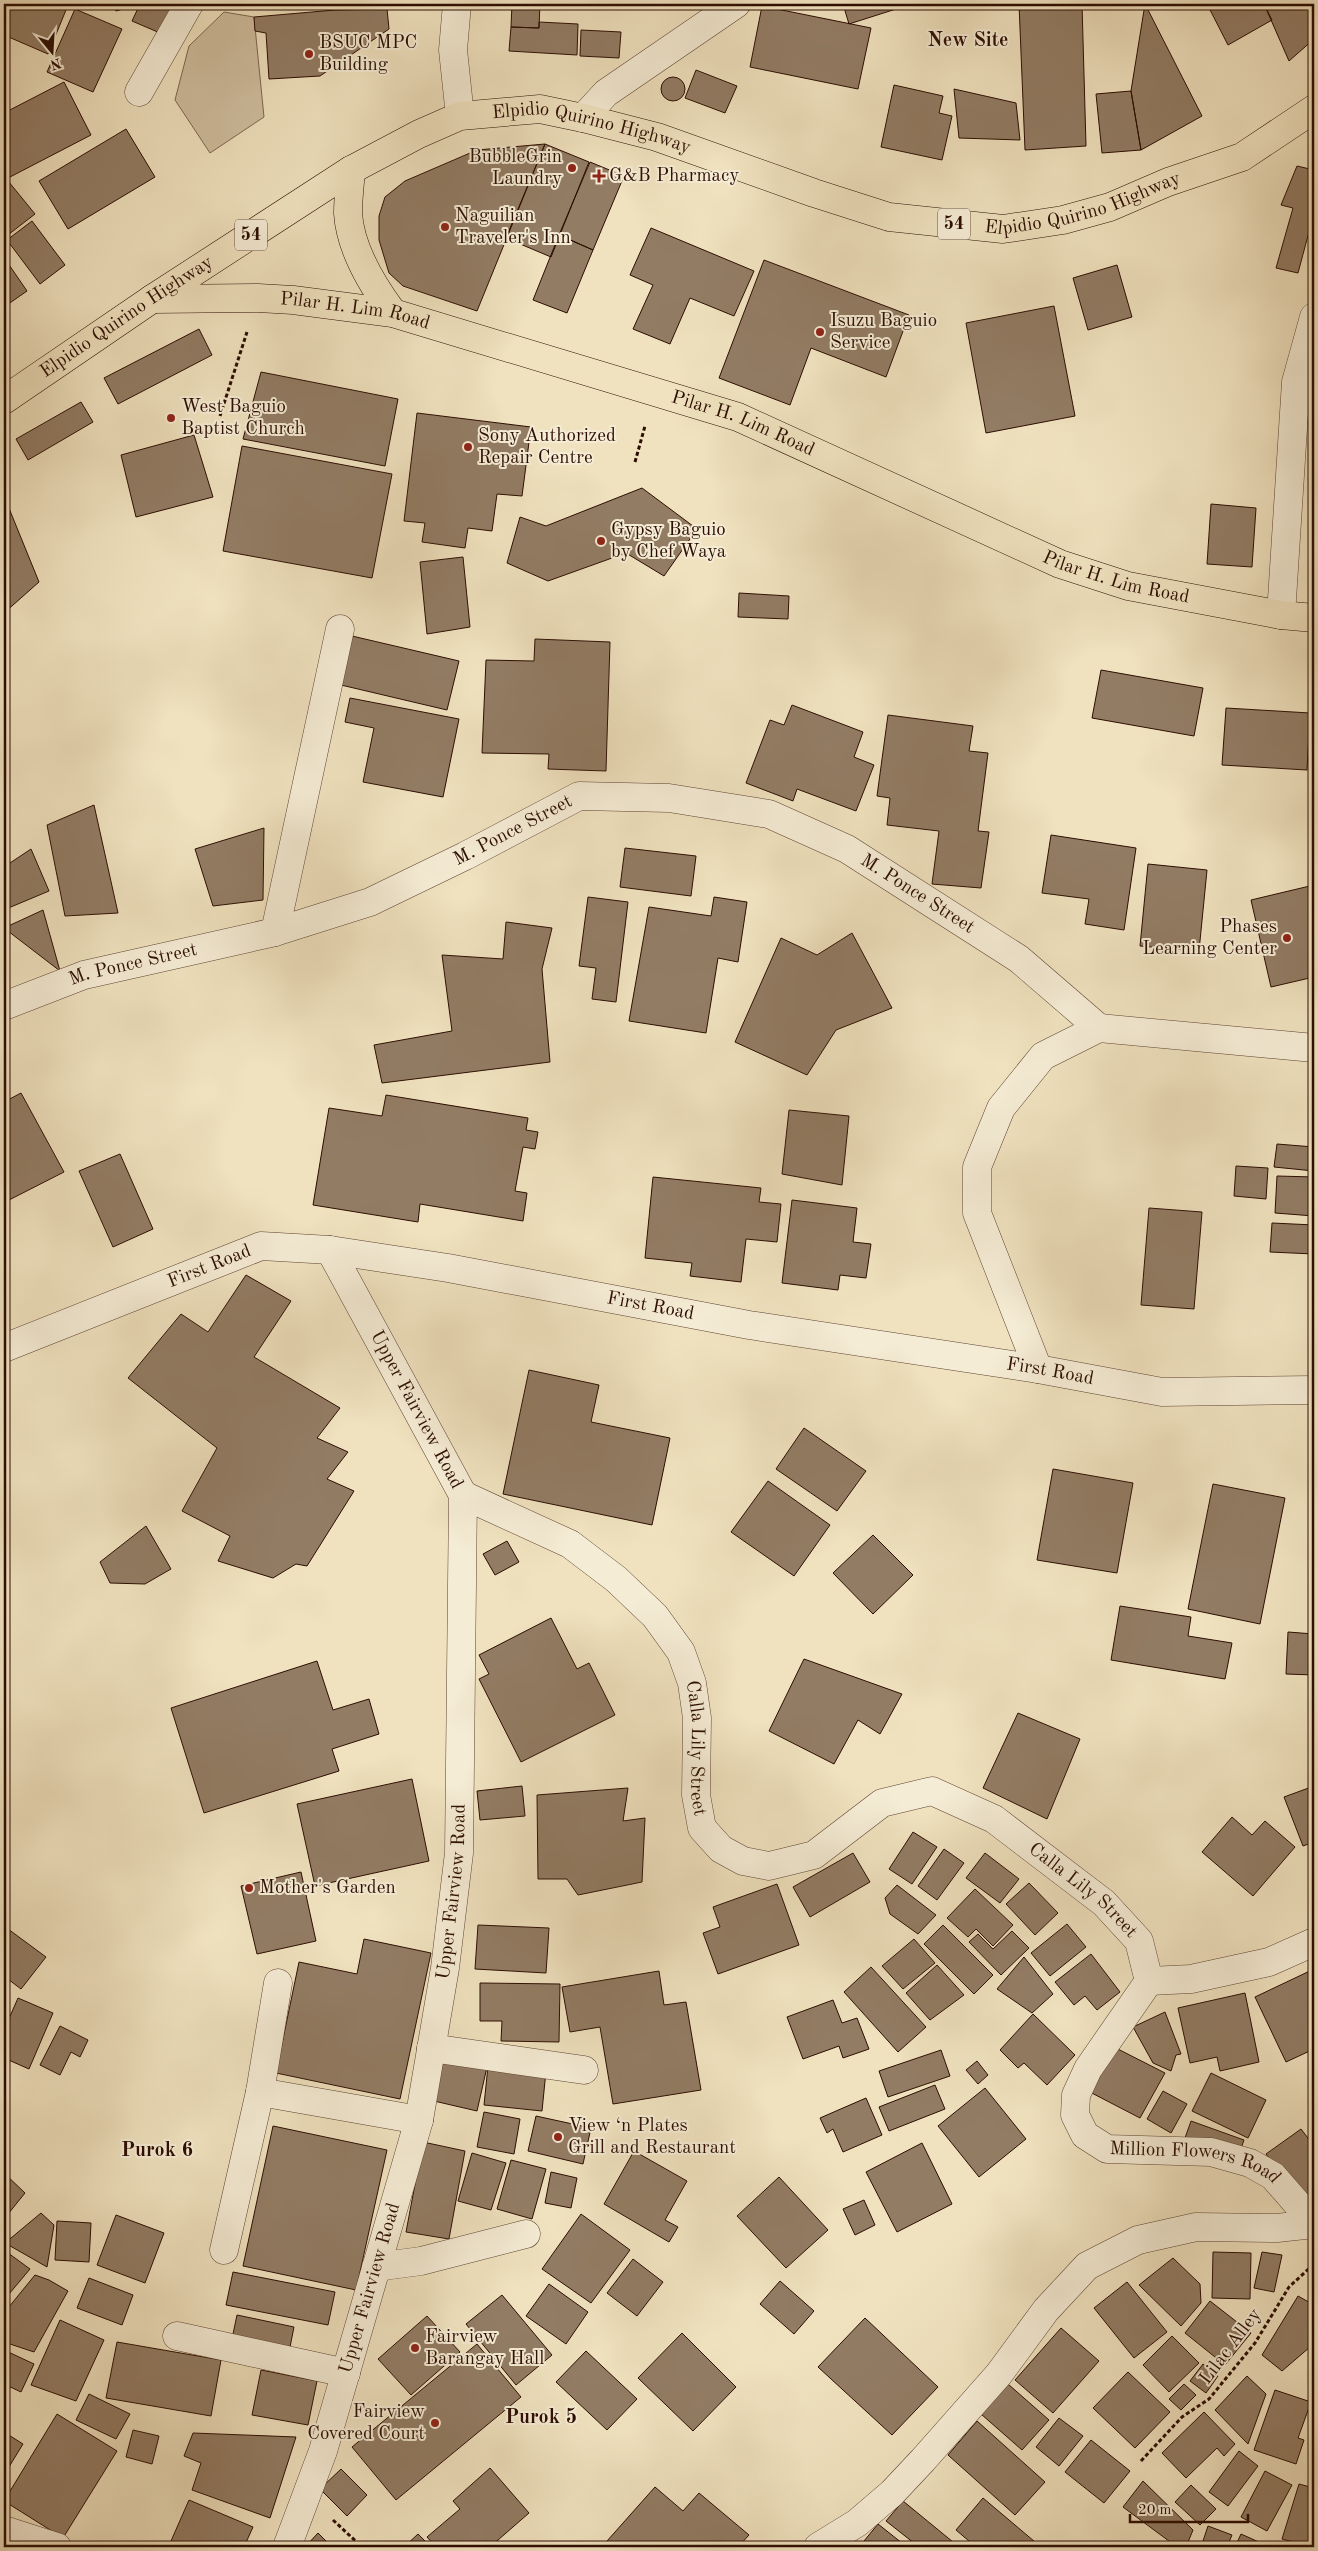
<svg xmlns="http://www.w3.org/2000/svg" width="1318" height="2551" viewBox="0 0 1318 2551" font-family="'Old Standard TT',serif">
<rect width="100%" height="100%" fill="#f0e2bf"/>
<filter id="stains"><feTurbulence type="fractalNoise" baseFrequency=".004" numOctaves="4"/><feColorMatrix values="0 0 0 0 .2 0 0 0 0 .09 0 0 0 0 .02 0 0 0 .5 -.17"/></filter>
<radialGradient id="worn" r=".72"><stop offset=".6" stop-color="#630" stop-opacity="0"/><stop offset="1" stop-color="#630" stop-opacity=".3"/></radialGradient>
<!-- green -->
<path fill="#cfbe9f" stroke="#7e6650" d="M224,12L254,17L264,117L210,153L175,100L189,46Z"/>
<!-- building -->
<path fill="#927c64" stroke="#2c0d02" d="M6,4L68,5L48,54L4,35V10Z
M112,4H182L160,33L132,21L140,4L116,11Z
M512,4H540L539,28L511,27Z
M843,4H894L896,9L849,24Z
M894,4H911L896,9Z
M1019,4H1082L1086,146L1025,150Z
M1145,4L1202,116L1141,150L1131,91Z
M1207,4H1264L1272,20L1228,45Z
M1264,4H1314V39L1289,61Z
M762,6L871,28L858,89L750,67Z
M75,9L122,29L93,92L47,72Z
M387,9L389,29L320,76L269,79L266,33L255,31L254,17L335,10Z
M539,22L578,24L577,55L509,51L511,27L539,28Z
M581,30L621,32L619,58L580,56Z
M696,70L737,86L725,113L685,98Z
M661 89a12 12 0 1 1 24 0a12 12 0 1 1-24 0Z
M64,82L91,135L10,177L4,165V113Z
M894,85L943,96L939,113L952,116L942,160L881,147Z
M954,89L1016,103L1020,140L959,138Z
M1131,91L1141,150L1102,153L1096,94Z
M126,129L155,177L68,229L39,181Z
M545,144L477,311L403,286L389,273L379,240V216L385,197L405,181L477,150Z
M545,144L589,162L551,257L506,238Z
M590,162L624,176L593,250L559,235Z
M1297,166L1314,170V213L1298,273L1276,268L1293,208L1281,205Z
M4,176L35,214L4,238Z
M32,221L65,265L40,284L7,240Z
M651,228L754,271L734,316L690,298L670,344L633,329L653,285L630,275Z
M559,235L593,250L567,313L533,300Z
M5,259L27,291L4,307V260Z
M764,260L909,315L886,377L811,348L790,405L719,378Z
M1117,265L1132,317L1088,330L1073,278Z
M1054,306L1075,416L986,433L966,323Z
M199,329L212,355L118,404L104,378Z
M261,372L398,399L385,466L243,439Z
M81,402L93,422L28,460L16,439Z
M417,413L531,427L522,496L497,494L492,531L468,528L465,548L422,542L425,523L404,521Z
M194,435L213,497L136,517L121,455Z
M242,446L392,474L372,578L223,551Z
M642,488L697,529L664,576L626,553L548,581L507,563L520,517L546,526Z
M4,496L39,582L4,613Z
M1211,504L1256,508L1252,567L1207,564Z
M463,557L470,627L427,634L420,562Z
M739,593L789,596L788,619L738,617Z
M352,636L459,661L447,710L341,685Z
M535,639L610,642L606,771L548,769L549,754L482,753L486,660L534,661Z
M1101,670L1203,688L1194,736L1092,718Z
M350,698L459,719L443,797L363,782L374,728L345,722Z
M792,705L863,732L854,757L874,765L856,811L797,789L793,801L746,783L770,720L784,725Z
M1226,708L1310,713L1307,770L1222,765Z
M888,715L973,726L969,751L988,753L978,831L989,832L981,888L932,884L939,831L887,825L890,798L877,796Z
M94,805L118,913L65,916L47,825Z
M264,828L263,900L213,906L195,849Z
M1051,835L1136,848L1124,930L1085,924L1089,899L1042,893Z
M625,848L696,856L691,896L620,887Z
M31,849L49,891L6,909L4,906V867Z
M1148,864L1207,870L1199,951L1140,946Z
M1314,885V977L1271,987L1251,900Z
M588,897L628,902L616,1002L592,999L596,968L579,966Z
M714,897L747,902L738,962L718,958L706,1033L629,1021L649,907L711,916Z
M43,910L60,971L4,928Z
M506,922L552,928L542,969L550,1062L382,1083L374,1045L452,1031L442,955L503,959Z
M852,933L892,1008L836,1030L807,1075L735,1042L781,938L817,955Z
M21,1093L64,1172L9,1200L4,1188V1102Z
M386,1095L528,1118L526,1130L538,1132L535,1149L523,1147L515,1191L527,1193L523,1221L420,1204L418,1222L313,1205L329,1108L382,1116Z
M789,1110L849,1116L842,1185L782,1174Z
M1277,1144L1314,1147V1171L1274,1167Z
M120,1154L153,1229L113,1247L79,1171Z
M1236,1166L1268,1168L1266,1199L1234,1196Z
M1277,1176L1314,1177V1216L1275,1213Z
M653,1177L761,1188L759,1202L781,1204L777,1242L746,1239L741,1282L690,1276L692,1263L645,1258Z
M792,1200L857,1208L853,1242L871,1244L866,1278L840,1275L838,1290L782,1283Z
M1149,1208L1202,1212L1194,1309L1141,1305Z
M1272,1223L1314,1225V1254L1270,1252Z
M246,1275L291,1301L254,1357L340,1408L317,1438L348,1452L327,1479L354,1491L307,1566L296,1564L273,1578L218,1561L230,1536L182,1511L217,1448L128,1378L181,1314L208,1332Z
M529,1370L599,1385L591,1422L670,1438L652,1525L503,1494Z
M804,1428L866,1471L837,1511L776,1469Z
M1053,1469L1133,1483L1117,1573L1037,1560Z
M768,1481L830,1525L794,1576L731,1532Z
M1213,1484L1285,1498L1260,1624L1188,1609Z
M146,1526L171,1569L145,1584L110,1583L100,1562Z
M873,1535L913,1575L873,1614L833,1573Z
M507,1541L519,1562L495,1575L483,1554Z
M1120,1606L1191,1617L1188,1636L1232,1643L1225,1679L1111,1660Z
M551,1618L577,1669L589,1663L615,1715L521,1762L479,1679L489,1674L479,1655Z
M1288,1632L1314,1634V1675L1286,1674Z
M804,1659L902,1694L880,1734L858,1720L834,1764L769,1731Z
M317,1661L333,1710L369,1699L379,1734L332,1749L339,1771L204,1813L171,1708Z
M1018,1713L1080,1739L1047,1819L983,1788Z
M412,1779L429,1861L315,1886L297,1804Z
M522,1786L525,1816L480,1820L477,1791Z
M1314,1786V1842L1303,1846L1284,1797Z
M628,1788L623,1821L645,1818L642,1882L578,1895L567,1879H538L537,1795Z
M1232,1817L1252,1835L1265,1821L1295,1847L1253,1896L1202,1852Z
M913,1832L937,1847L912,1884L889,1869Z
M944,1849L964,1863L937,1900L918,1886Z
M853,1853L870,1882L810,1917L793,1887Z
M985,1853L1019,1879L1000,1903L966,1878Z
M301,1872L316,1941L257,1954L241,1886Z
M1029,1883L1058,1913L1035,1935L1006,1904Z
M777,1884L799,1945L718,1974L703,1933L720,1927L713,1907Z
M897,1885L936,1915L918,1934L890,1914L885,1898Z
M975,1889L1013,1925L993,1946L976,1929L968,1937L947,1918Z
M1067,1924L1086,1947L1050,1976L1031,1953Z
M478,1925L549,1928L546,1973L475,1969Z
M943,1925L993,1975L974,1994L924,1944Z
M4,1926L46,1957L21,1989L4,1976Z
M1012,1931L1029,1948L1001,1975L969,1942L978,1934L993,1949Z
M364,1939L431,1953L400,2099L276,2073L299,1962L357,1974Z
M914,1939L935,1963L903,1989L882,1966Z
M1091,1954L1120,1992L1097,2010L1085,1996L1074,2005L1055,1982Z
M1024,1957L1053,1994L1032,2013L997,1989Z
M937,1965L964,1995L930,2020L906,1993Z
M871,1967L926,2027L898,2052L844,1992Z
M1314,1969V2049L1286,2062L1255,1997Z
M659,1971L664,2005L686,2002L701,2090L613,2104L600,2027L570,2032L562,1987Z
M480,1983L560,1984L559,2042L501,2041L502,2021H480Z
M1245,1993L1259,2062L1220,2071L1217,2057L1190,2063L1178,2008Z
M18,1998L53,2013L29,2069L4,2058V2030Z
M833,2000L842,2023L857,2018L869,2049L843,2058L839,2046L803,2059L787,2017Z
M1165,2012L1181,2054L1176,2055L1171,2071L1153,2063L1133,2027Z
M1033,2014L1075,2055L1047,2085L1024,2063L1018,2068L1000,2050Z
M60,2026L88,2040L80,2057L71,2052L60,2075L40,2065Z
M1108,2044L1165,2073L1140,2118L1084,2089Z
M941,2050L950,2076L888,2097L879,2071Z
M444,2058L487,2067L477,2111L434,2101Z
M977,2061L988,2075L978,2084L966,2070Z
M488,2066L546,2071L542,2111L484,2105Z
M1211,2073L1266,2100L1248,2138L1192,2111Z
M935,2085L945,2109L889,2131L879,2107Z
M985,2088L1026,2139L979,2177L938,2126Z
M1163,2091L1187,2104L1171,2133L1147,2119Z
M866,2098L882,2135L843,2152L833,2129L827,2133L820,2118Z
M484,2112L520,2119L514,2154L477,2147Z
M536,2116L591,2128L583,2164L528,2151Z
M1191,2121L1244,2140L1238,2157L1185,2138Z
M273,2126L387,2150L356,2290L243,2266Z
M1301,2129L1314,2146V2206L1307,2210L1266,2154Z
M423,2142L465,2151L449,2239L406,2232Z
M922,2143L952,2204L897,2232L866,2172Z
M634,2151L687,2181L665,2220L678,2227L669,2242L604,2204Z
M472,2153L506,2163L491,2210L458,2201Z
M511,2160L546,2169L532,2219L497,2209Z
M551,2172L577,2178L571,2208L545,2203Z
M4,2173L25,2193L4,2219Z
M779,2177L828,2230L786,2268L737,2216Z
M864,2200L875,2225L855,2235L843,2209Z
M41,2213L54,2225L47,2267L5,2243Z
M581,2214L630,2250L591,2303L542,2269Z
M116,2215L164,2233L145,2283L97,2265Z
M57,2221L91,2223L89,2262L55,2260Z
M4,2250L30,2269L4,2300Z
M1213,2252L1251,2253L1250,2299L1212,2298Z
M1262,2252L1282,2255L1274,2292L1254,2288Z
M1173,2258L1200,2284L1201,2303L1181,2326L1139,2285Z
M633,2259L663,2282L637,2316L607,2293Z
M233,2272L335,2292L328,2325L226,2305Z
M35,2275L49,2280L68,2291L34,2352L4,2342V2313Z
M89,2278L133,2295L122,2325L77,2308Z
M780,2281L814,2311L794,2334L760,2304Z
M1127,2282L1167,2332L1134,2358L1094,2308Z
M549,2284L588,2312L566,2344L526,2316Z
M502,2295L552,2355L516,2385L466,2324Z
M1298,2296L1314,2305V2349L1310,2347L1282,2371L1262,2355Z
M1210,2301L1251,2333L1225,2365L1185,2333Z
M237,2315L294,2327L289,2352L232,2339Z
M427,2316L460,2352L411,2395L378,2359Z
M865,2318L938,2387L892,2435L818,2367Z
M60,2320L104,2340L76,2401L31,2385Z
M1061,2328L1099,2361L1053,2413L1015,2380Z
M682,2333L736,2387L693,2431L638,2378Z
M1172,2336L1199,2363L1169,2392L1143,2365Z
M117,2342L221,2360L211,2416L106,2398Z
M477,2344L521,2397L396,2500L352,2447Z
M4,2350L34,2364L21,2392L4,2384Z
M586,2351L637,2399L607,2430L556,2382Z
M1203,2364L1218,2376L1206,2393L1190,2381Z
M261,2370L317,2381L308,2425L252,2415Z
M1128,2372L1170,2412L1135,2448L1093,2408Z
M1247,2376L1266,2394L1248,2444L1215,2410Z
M1008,2384L1049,2420L1022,2450L981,2414Z
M1184,2384L1196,2395L1181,2410L1169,2399Z
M1275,2390L1311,2402L1298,2438L1304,2440L1296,2464L1254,2450Z
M89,2394L130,2414L116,2439L76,2420Z
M1204,2412L1235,2444L1224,2456L1217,2448L1186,2478L1162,2453Z
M57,2414L117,2451L63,2538L4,2501Z
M1059,2418L1083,2436L1059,2466L1036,2447Z
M977,2421L1045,2482L1015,2515L948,2455Z
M1310,2424H1314V2474H1309Z
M133,2430L159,2436L152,2464L126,2457Z
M4,2432L23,2444L4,2475Z
M193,2433L296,2437L270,2518L192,2490L201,2463L184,2456Z
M1091,2440L1130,2471L1104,2503L1065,2472Z
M1239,2451L1258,2466L1228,2506L1209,2492Z
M490,2468L529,2513L490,2547H436L427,2537L460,2509L453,2501Z
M341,2469L367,2495L347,2516L320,2489Z
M1265,2471L1292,2485L1267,2531L1241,2517Z
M1143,2481L1193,2530L1186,2547H1177L1123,2507Z
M1299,2484L1314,2488L1313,2547L1282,2539Z
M1191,2485L1216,2509L1200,2525L1175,2502Z
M655,2487L683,2511L699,2493L749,2535L738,2547H614L607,2541Z
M983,2498L1041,2547H976L956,2530Z
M189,2500L253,2527L244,2547H185L171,2541Z
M903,2501L953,2542L949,2547H919L886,2521Z
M878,2524L907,2547H871L864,2541Z
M1208,2526L1232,2535L1227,2547H1201Z
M318,2533L328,2543L325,2547H305Z
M418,2534L431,2547H404Z
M1241,2534L1270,2547H1235Z
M1159,2542L1167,2547H1155Z"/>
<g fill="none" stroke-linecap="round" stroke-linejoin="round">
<defs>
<g id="minor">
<path d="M457,4L453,50L460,116"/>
<path d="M139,92L189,4"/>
<path d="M583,118L606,93L736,4"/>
<path d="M1281,615L1296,382L1314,317"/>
<path d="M275,932L340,629"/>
<path id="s1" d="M4,1006L84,975L275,932L370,902L465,856L579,796L669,798L769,814L847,849L1019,959L1099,1028"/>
<path id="s2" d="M4,1348L261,1246L330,1250L448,1268L749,1325L1038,1369L1162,1392L1314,1390"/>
<path d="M1038,1369L977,1213V1167L1001,1108L1043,1056L1099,1028L1314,1048"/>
<path id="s3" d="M463,1495L570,1544L616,1579L655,1616L681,1652L692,1683L697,1718L696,1795L702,1828L721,1849L743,1861L769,1866L814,1855L882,1803L932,1791L994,1819L1104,1903L1139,1941L1149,1981"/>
<path id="s4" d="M1149,1981L1088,2069L1076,2095L1075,2115L1085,2135L1107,2149L1211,2152L1250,2163L1273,2176L1314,2223"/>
<path d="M1149,1981L1191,1979L1269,1962L1314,1942"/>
<path d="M431,2048L584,2070"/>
<path d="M260,2092L419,2120"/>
<path d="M224,2250L260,2092L278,1983"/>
<path d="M376,2267L421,2261L526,2234"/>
<path d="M177,2336L346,2373"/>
<path d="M4,2530L57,2547"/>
<path id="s5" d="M287,2547L323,2451L419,2120L445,1968L459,1853L463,1495L330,1250"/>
<path d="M818,2547L857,2523L892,2493L923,2460L999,2374L1046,2310L1087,2266L1138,2240L1196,2227L1277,2228L1314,2224"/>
</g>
<g id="major">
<path id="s6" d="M152,299L258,298L293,300L393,313L738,417L1060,564L1128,586L1281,615L1314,618"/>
</g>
<g id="highway">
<path d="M351,170C350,184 348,199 348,213C350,248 373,286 393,313"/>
<path id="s7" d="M4,400L152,299L351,170L419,134L460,116L540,109L583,118L657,137L814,193L889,217L1003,229L1063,220L1110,207L1168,182L1242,157L1314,109"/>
</g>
</defs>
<!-- minor casing -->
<use href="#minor" stroke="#5d4231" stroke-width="29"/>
<!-- major casing -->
<use href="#major" stroke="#2c0d02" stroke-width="29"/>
<!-- highway casing -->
<use href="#highway" stroke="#2c0d02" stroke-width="29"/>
<!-- path -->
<path stroke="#2c0d02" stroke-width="3" stroke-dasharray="4 2.5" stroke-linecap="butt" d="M220,416L247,332
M635,462L645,426
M1141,2461L1182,2417L1209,2399L1255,2343L1289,2287L1314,2264
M333,2520L362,2547"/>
<!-- minor -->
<use href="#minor" stroke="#f5ecd5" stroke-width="28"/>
<!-- major -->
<use href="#major" stroke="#f0e2bf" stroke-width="28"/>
<!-- highway -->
<use href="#highway" stroke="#f0e2bf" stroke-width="28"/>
</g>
<!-- markers -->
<g fill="#8f2418" stroke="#f5ecd5" stroke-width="2">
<circle cx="309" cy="54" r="5"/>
<circle cx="572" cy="168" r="5"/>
<path d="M596.5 168.5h5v5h5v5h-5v5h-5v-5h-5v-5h5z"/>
<circle cx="445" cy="227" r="5"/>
<circle cx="820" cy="332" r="5"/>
<circle cx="171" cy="418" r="5"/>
<circle cx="468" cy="447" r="5"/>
<circle cx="601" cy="541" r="5"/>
<circle cx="1287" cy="938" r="5"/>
<circle cx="249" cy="1888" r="5"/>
<circle cx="558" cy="2137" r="5"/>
<circle cx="415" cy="2348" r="5"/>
<circle cx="435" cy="2423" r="5"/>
</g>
<g text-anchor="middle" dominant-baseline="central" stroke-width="4" stroke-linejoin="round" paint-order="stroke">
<!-- shield labels -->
<g fill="#f5ecd5" stroke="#685041" stroke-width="1">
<rect x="938" y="208.5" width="32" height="31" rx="4"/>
<rect x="235" y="219.5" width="32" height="31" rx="4"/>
</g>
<g font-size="18" font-weight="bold" fill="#2c0d02">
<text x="954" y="224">54</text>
<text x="251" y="235">54</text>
</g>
<!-- poi labels -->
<g font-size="19" fill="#2c0d02" stroke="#f5ecd5" text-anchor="start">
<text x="319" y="43">BSUC MPC<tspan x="319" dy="22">Building</tspan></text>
<text x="562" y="157" text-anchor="end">BubbleGrin<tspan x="562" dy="22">Laundry</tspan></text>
<text x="609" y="176">G&amp;B Pharmacy</text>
<text x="455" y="216">Naguilian<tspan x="455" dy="22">Traveler's Inn</tspan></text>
<text x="830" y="321">Isuzu Baguio<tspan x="830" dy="22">Service</tspan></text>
<text x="181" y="407">West Baguio<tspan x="181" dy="22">Baptist Church</tspan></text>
<text x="478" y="436">Sony Authorized<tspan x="478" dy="22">Repair Centre</tspan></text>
<text x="611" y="530">Gypsy Baguio<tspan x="611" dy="22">by Chef Waya</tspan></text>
<text x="1277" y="927" text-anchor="end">Phases<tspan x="1277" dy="22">Learning Center</tspan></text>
<text x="259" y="1888">Mother's Garden</text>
<text x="568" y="2126">View ‘n Plates<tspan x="568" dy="22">Grill and Restaurant</tspan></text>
<text x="425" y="2337">Fairview<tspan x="425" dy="22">Barangay Hall</tspan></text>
<text x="425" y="2412" text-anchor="end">Fairview<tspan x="425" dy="22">Covered Court</tspan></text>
</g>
<!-- street labels -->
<g font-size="19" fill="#2c0d02" stroke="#f5ecd5">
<text stroke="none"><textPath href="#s7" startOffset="672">Elpidio Quirino Highway</textPath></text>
<text stroke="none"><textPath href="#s7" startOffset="1182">Elpidio Quirino Highway</textPath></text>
<text stroke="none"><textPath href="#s6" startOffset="204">Pilar H. Lim Road</textPath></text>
<text stroke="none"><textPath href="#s7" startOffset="148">Elpidio Quirino Highway</textPath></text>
<text stroke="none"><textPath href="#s6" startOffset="609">Pilar H. Lim Road</textPath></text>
<text stroke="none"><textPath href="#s6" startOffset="1014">Pilar H. Lim Road</textPath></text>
<text stroke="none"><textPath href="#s1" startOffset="541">M. Ponce Street</textPath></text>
<text stroke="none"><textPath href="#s1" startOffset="976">M. Ponce Street</textPath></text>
<text stroke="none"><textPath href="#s1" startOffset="136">M. Ponce Street</textPath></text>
<text stroke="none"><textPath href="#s2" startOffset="221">First Road</textPath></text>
<text stroke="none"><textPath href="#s2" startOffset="671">First Road</textPath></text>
<text stroke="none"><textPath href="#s2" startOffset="1076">First Road</textPath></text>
<text transform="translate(416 1410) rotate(62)">Upper Fairview Road</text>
<text stroke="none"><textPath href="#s3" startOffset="372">Calla Lily Street</textPath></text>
<text stroke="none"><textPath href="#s3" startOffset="898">Calla Lily Street</textPath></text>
<text stroke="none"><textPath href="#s5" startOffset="678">Upper Fairview Road</textPath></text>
<text stroke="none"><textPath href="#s4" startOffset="294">Million Flowers Road</textPath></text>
<text stroke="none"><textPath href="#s5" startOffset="272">Upper Fairview Road</textPath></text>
<text transform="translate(1231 2347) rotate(-53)">Lilac Alley</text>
</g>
<!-- neighbourhood labels -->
<g font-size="20" font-weight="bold" fill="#2c0d02" stroke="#f5ecd5">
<text x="968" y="41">New Site</text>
<text x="157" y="2151">Purok 6</text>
<text x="541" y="2418">Purok 5</text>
</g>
</g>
<!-- margin -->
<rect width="1318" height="2551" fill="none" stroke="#f0e2bf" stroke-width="20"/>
<rect x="5" y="5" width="1308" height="2541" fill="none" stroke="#2c0d02" stroke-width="2.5"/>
<rect x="10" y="10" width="1298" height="2531" fill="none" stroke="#2c0d02"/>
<!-- north arrow -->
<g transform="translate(52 52) rotate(162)" stroke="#f5ecd5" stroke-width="4" paint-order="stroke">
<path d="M0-4L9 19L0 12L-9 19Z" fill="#2c0d02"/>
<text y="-8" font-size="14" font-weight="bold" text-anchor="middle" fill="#2c0d02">N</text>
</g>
<!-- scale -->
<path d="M1130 2514v8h118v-8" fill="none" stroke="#2c0d02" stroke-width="2.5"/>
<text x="1138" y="2514" font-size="15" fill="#2c0d02" stroke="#f5ecd5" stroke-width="4" paint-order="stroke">20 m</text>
<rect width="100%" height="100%" filter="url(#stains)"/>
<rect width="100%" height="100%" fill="url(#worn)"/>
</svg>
